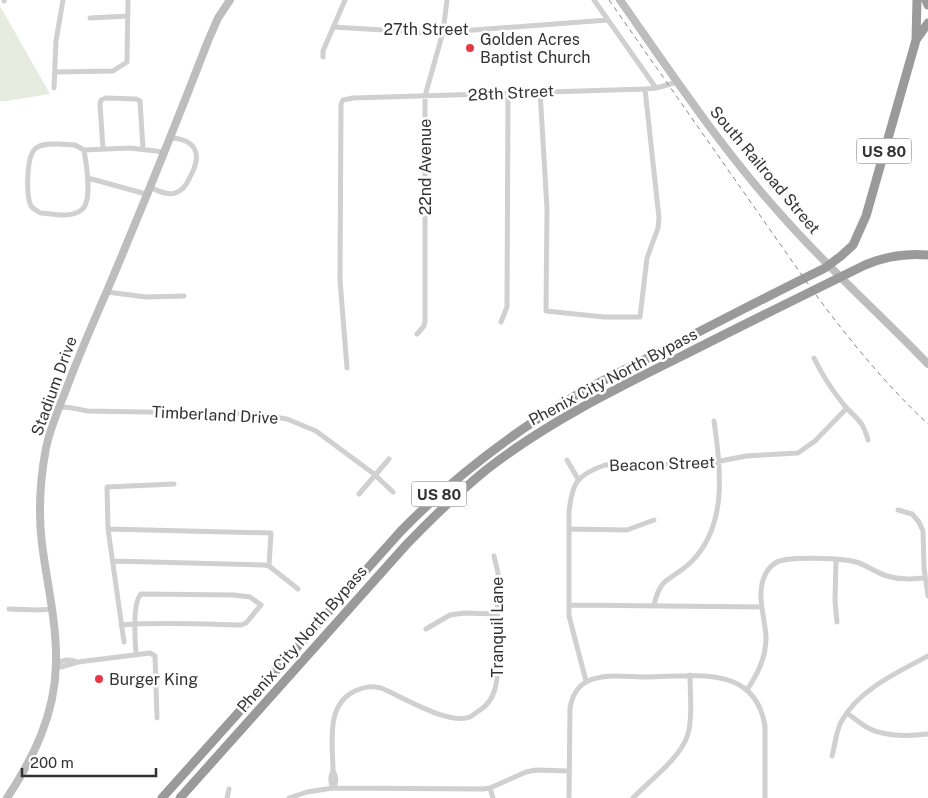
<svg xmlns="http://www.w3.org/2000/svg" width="928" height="798" viewBox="0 0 928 798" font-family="'Public Sans',sans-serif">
<rect width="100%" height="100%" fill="#fff"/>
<!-- green -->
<path fill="#e6ecdf" d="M0,6L50,94L7,101H0Z"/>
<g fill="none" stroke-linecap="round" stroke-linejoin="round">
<!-- street -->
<path stroke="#d0d0d0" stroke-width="5" d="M4,0V1
M594,0L656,88
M90,18L128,16
M333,27L434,33L608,20
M323,57V51L345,0
M55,72L113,71L127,62L128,0
M54,88L56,41L63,0
M540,91L547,209L546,311L604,317H640L647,258L658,228L659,218L645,89
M59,144L75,145L84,150C86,163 94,204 80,211C69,218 53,214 41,213C37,211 34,210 31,206C26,196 26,155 36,148C43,143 52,144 59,144Z
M103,149L100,104L101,100L106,98L136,99L140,101L143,149
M84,150L130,148L164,152
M88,178L146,194
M149,187C157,190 167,196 175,193C183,191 187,184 190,177C203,154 196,139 170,138
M107,292L146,297L184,296
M501,322L507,307L508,92
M417,334L424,326L425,321V96L443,32L447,0
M814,358C822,375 832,390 844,405C856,419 863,420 868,440
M347,368L340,280L341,104L343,100L353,98L645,89L656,88L678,82
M59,408C69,405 77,410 88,411L256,414L287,419L316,431L374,474L393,492
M567,460L578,479
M359,494L389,459
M898,510L912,514L919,522L923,531L924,568L928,596
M108,529L271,533L269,566
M569,529L627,530L654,520
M836,559L835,601L837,622
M113,561L264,565L269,566L298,589
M569,605L762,607
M654,605C661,575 670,582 690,563C728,527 721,468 714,421
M9,609L39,610L53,609
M121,625C161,622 201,624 241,625L246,623L261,605L250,597L234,595L141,594C132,603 135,640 136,653
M426,629L450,615L464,613L497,614
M124,642L108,529L107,487L174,484
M56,664L61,667L78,662L150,653L155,656L157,718
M56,664C64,659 69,659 78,662
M586,681L569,616V512C572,482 577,475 605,465L705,464L746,456L798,453L815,441L847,408
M747,690C758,673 766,658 766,637C765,616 755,593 766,573C768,569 772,565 777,562C789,556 842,558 856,562C867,565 876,573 887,576C900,580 912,579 925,578
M847,713C854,718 862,725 870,729C886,737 910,736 928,734
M832,756C835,745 836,732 841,722C858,690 898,672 928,656
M333,771C337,777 337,782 333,788
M333,788C330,781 330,777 333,771C333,744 325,705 355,691C365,686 372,686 381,688C403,697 447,725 470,717C473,715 477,712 480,710C491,703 496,690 497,677L498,573L494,556
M490,788L493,798
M227,798L229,789
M289,798L307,792L333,788L483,789L490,788L526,772L536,770L569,771
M569,798L570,708C572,697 577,686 588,681C605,673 628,677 645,677C692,677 755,663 765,726V798
M633,798C649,781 679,759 687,737C693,720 690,694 690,675"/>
<!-- secondary -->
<path stroke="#bdbdbd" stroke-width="8" d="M620,0C672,74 723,151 784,218C829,269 881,315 928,364
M7,798C34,757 55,714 56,664C57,623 47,584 42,544C38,512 40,480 46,448C50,429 57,412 64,395C77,360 92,325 107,291C142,208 176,124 208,41L218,18L230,0"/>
<!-- highway -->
<path stroke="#9a9a9a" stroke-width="9" d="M926,0L928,5
M916,40L928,23
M162,798L401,531C443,488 489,451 539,418C578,392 620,372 662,351C716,323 770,295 825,268L841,256L853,245L866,216L916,40L917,0
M180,798L406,545C431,519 458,493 486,470C546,423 615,389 682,356C743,325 804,295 865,265C886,256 905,253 928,255"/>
<!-- rail -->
<path stroke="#888" stroke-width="1" stroke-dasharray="5 4" stroke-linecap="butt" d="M609,0L813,291C848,338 885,384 928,424"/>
</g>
<!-- markers -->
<g fill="#e63946" stroke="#fff" stroke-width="2">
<circle cx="470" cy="48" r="5"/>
<circle cx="99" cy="679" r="5"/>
</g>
<g text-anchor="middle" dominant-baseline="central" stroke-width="5" stroke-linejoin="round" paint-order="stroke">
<!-- shield labels -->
<g fill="#fff" stroke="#707070" stroke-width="1">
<rect x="856.5" y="138.5" width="55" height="25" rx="4"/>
<rect x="411.5" y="481.5" width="55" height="25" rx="4"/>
</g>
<g font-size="15" font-weight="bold" fill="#333">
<text x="884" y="151">US 80</text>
<text x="439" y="494">US 80</text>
</g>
<!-- street labels -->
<g font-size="16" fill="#333" stroke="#fff">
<text x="426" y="29">27th Street</text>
<text transform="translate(511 93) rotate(-3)">28th Street</text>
<text transform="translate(425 167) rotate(-90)">22nd Avenue</text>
<text transform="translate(765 170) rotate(50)">South Railroad Street</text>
<text transform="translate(613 377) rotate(-28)">Phenix City North Bypass</text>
<text transform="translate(54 386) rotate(-70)">Stadium Drive</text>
<text transform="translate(215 415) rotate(3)">Timberland Drive</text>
<text transform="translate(662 464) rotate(-2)">Beacon Street</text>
<text transform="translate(497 627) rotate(-90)">Tranquil Lane</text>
<text transform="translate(302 639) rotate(-49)">Phenix City North Bypass</text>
</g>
<!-- poi labels -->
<g font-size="16" fill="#333" stroke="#fff" text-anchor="start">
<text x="480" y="39">Golden Acres<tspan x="480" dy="18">Baptist Church</tspan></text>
<text x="109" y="679">Burger King</text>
</g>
</g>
<!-- scale -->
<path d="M22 768v8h134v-8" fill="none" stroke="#333333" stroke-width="2.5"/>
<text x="30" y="768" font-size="15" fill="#333333" stroke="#ffffff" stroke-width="4" paint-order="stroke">200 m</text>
</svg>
